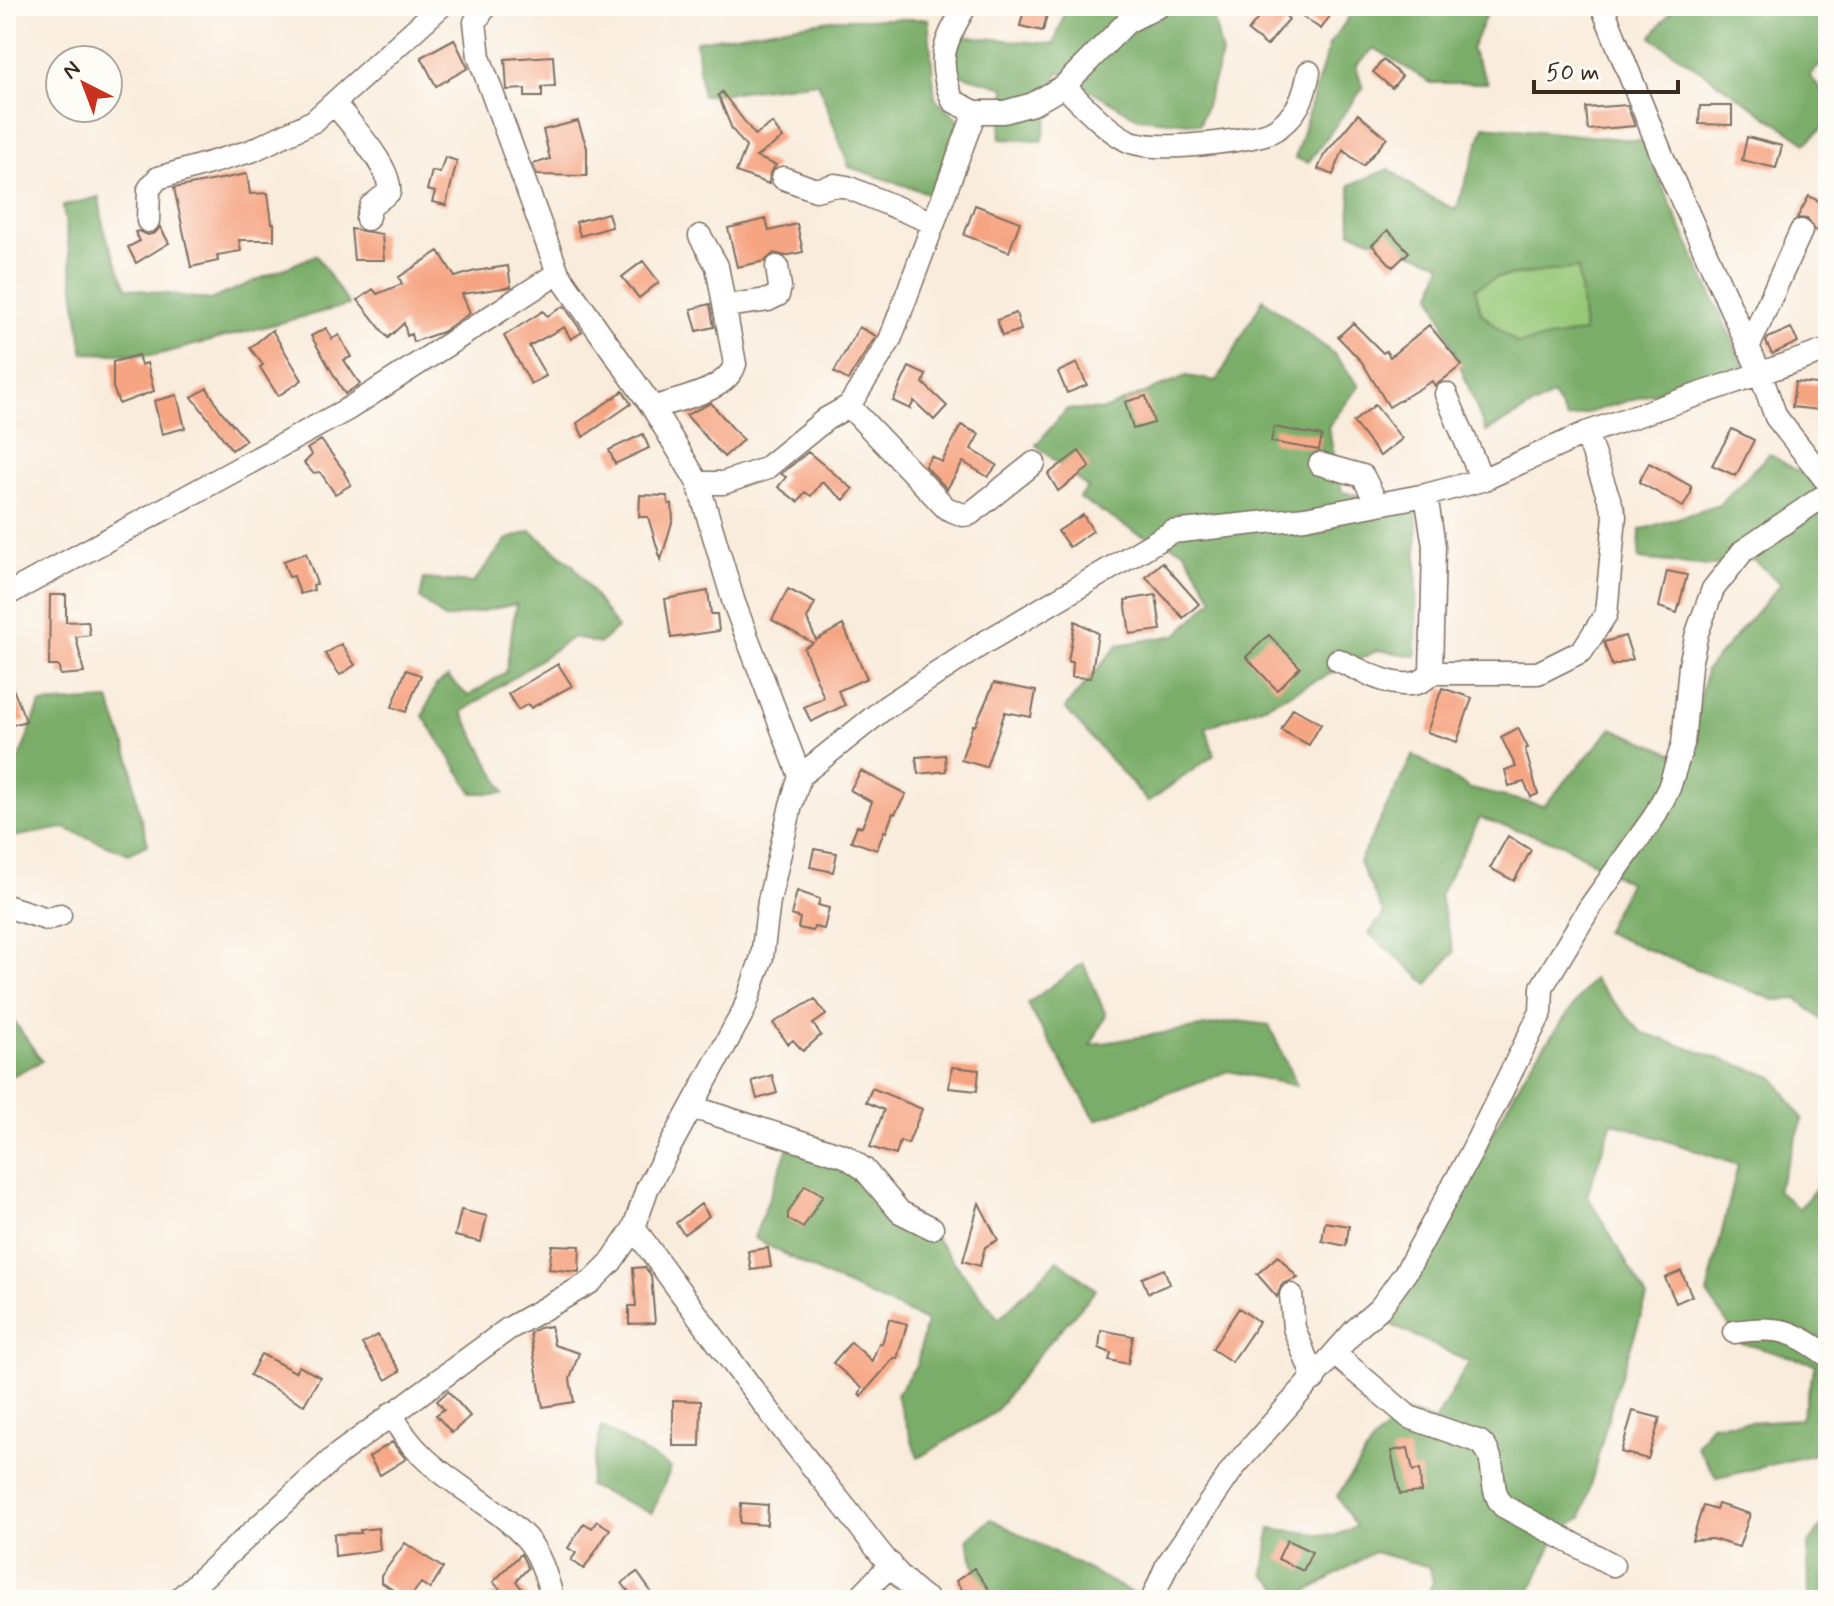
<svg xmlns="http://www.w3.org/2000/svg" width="1834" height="1606" viewBox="0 0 1834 1606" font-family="Mynerve,sans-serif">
<rect width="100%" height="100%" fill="#fdfcf7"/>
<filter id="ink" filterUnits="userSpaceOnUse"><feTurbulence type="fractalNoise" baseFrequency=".0125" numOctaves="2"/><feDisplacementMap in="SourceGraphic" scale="16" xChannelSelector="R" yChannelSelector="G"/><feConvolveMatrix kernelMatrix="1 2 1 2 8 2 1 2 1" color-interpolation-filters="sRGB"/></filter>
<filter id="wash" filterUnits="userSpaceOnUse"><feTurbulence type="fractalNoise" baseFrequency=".006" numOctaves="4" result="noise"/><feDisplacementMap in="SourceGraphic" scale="32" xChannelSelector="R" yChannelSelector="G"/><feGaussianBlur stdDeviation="1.8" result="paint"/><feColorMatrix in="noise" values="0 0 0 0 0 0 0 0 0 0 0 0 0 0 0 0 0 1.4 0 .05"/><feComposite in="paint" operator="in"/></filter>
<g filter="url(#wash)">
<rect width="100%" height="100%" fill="#f9ecdc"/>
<!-- green -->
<path fill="#98c979" stroke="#6a7a4c" stroke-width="2" d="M1579,268L1584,332L1517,344L1481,313L1474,288L1498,277Z"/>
<!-- forest -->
<path fill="#7aad69" stroke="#5a6c44" stroke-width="2" fill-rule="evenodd" d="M1067,6H1211L1222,55L1200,124L1138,118L1058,71L1042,141L1000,139L1005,87L954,73L959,36L1054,44Z
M1357,6H1502L1488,10L1471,50L1488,83H1431L1374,48L1356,66L1363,88L1308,163L1295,158L1329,45Z
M1675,6H1828V56L1810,76L1828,97V123L1806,143L1651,37Z
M837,19H928L935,98L960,121L930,194L849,167L818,82L702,96L696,41Z
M1484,126L1642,141L1744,366L1567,419L1553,395L1486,432L1432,294L1442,263L1351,232L1350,185L1389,169L1420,192L1456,210ZM1578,268L1584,332L1517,344L1481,313L1475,288L1498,277Z
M99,197L104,231L127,288L210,300L316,255L349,305L156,355L83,353L63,206Z
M1263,299L1335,355L1359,386L1328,427L1342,492L1417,507L1416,656L1378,650L1267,705L1206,727L1214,755L1148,802L1065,708L1118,645L1177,635L1213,599L1184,550L1135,532L1079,498L1088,488L1036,445L1067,409L1103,410L1186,376L1217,381Z
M1769,454L1803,474L1828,461V1025L1797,999L1774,1000L1604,932L1629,883L1562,844L1480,818L1439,895L1454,952L1428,984L1369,933L1384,914L1359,862L1413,755L1471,789L1544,806L1612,728L1689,760L1706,670L1781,584L1754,560L1709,566L1639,559L1640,530L1719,505Z
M531,531L573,565L617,628L599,644L573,637L462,712L505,793H473L423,716L436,685L448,677L468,696L506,672L516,604L445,619L420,598L424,579L473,583L506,540Z
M109,700L131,762L137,804L148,844L129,854L64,828L6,838V767L19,759L40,704Z
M1083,963L1106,1015L1091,1045L1237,1021L1269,1025L1297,1086L1228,1071L1096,1120L1027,1004Z
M1593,979L1641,1032L1774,1077L1803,1120L1777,1190L1799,1209L1828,1173V1451L1717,1478L1696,1446L1711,1424L1801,1419L1815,1364L1741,1343L1707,1294L1738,1165L1612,1122L1587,1195L1647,1298L1612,1403L1582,1517L1558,1534L1526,1600H1423L1433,1583L1430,1567L1374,1552L1293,1600L1264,1574L1270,1528L1334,1536L1356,1527L1337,1496L1374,1441L1404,1412L1435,1421L1469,1362L1388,1323L1528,1068Z
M6,1010L42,1061L6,1079Z
M794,1131L928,1229L999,1319L1058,1260L1096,1290L1038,1355L994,1413L918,1458L896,1395L917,1364L926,1321L826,1276L754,1238Z
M602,1427L671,1468L652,1513L588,1486Z
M1828,1516V1600H1809L1808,1545Z
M991,1519L1146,1600H984L967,1539Z"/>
<g id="blocks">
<!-- building -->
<path fill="#f6a583" d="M1025,6H1049L1043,31L1020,26Z
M1268,6H1274L1289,19L1267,46L1248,31Z
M1287,6H1322L1332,13L1321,29Z
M454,39L468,68L436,86L421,57Z
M553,56L555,86L542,87V97H525V89L507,90L505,59Z
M1383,60L1402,76L1392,88L1373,72Z
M722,92L755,135L772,123L783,138L756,157L776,165L770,173L769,184L736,172L746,147L732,129L718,95Z
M1627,105L1635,126L1588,130L1586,108Z
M1700,106H1732V125L1699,124Z
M1358,114L1387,138L1363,166L1343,150L1333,175L1318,169L1324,155Z
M578,121L587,148V176L537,175L533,164L550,159L543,130Z
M1747,137L1782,146L1776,168L1742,160Z
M445,157L457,161L446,205L432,202L435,192L427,190L432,171L440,173Z
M247,174L250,194L268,193L272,223H274V240H239L241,251L217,255L218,261L191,267L174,188Z
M1809,196L1828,206V237L1815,230L1807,219L1797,218Z
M975,205L1020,222L1009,252L964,235Z
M608,213L612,227L580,236L576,222Z
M766,219L769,231L797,224L803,252L785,256L774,253L765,261L737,267L728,228Z
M160,227L169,243L136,263L128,247L140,241L135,232L138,231L148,235L155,233Z
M351,229L382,234L384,260H354Z
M1388,230L1409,252L1393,267L1372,245Z
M439,251L455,277L475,271L508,266L511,287L462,294L470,313L442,332L413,342L411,334L407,336L404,323L388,338L358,300L373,289L377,294L402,284L399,277Z
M643,261L659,282L639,298L622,277Z
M710,304L714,327L697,331L691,309Z
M564,306L582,332L571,339L564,327L529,346L546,376L531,384L504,336L543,311L547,316Z
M1016,313L1021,330L1002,336L997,320Z
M1353,323L1383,353L1386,351L1390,357L1429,325L1462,365L1435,386L1432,381L1389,407L1362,362L1338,337Z
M859,327L876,336L848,380L834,372Z
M326,328L332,339L339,335L351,357L344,360L360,384L345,394L311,336Z
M1791,328L1798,342L1772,354L1766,342L1768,338Z
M272,330L302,380L278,396L260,367L263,365L250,348Z
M138,355L141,365L147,363L154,391L119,404L113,387V362Z
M1077,363L1087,385L1067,393L1058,372Z
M909,367L926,375L923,383L947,406L934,420L914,401L910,409L893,401Z
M1795,382L1828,385V411L1792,407Z
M207,388L221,411L246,440L232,450L192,397Z
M623,391L631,404L583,437L577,423Z
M177,395L185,428L162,434L154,401Z
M1146,396L1154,423L1133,429L1125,402Z
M711,403L743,440L724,457L686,415Z
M1375,405L1402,439L1380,456L1353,422Z
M961,425L979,434L971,449L997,465L988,477L963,462L947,489L925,466L931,456L942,462Z
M1274,427L1322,436L1319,450L1271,442Z
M1732,429L1754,440L1736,476L1712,465Z
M643,434L649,448L615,464L609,450Z
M321,440L345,472L344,473L351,485L335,494L320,472L313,473L304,463L312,455L307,449Z
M1079,451L1090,467L1058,491L1048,474Z
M808,452L853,489L844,500L822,482L811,496L805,492L798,502L778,487L786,477L781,474Z
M1649,463L1691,486V493L1683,507L1639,482Z
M640,495L667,496L669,504H672L673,519L661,560L648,517H639Z
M1083,515L1093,531L1069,547L1058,531Z
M306,553L317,584L313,585L314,590L300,594L294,576L289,577L283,561Z
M1162,562L1199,604L1183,618L1146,577Z
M1667,571L1687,575L1677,613L1659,607Z
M788,589L815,603L807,619L816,640L843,625L867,678L838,691L845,705L811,722L804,707L824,698L804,648L813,643L772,620Z
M708,591L711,614H717L719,631L671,638L665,599Z
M50,595H66V622L88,621L90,635L76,637L84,673L60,675L59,666H49Z
M1156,595L1161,630L1130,634L1125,600Z
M1075,621L1098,633L1091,678L1072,677L1073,662H1068Z
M1269,635L1300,667L1277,690L1246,657Z
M1625,636L1633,659L1612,666L1604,642Z
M341,644L355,665L340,675L325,654Z
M558,664L572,686L531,708L528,704L518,710L508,694Z
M406,670L421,675L406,712L392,707Z
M7,674L26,721L9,726L6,716Z
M994,683L1036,691L1031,717L1005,712L986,767L961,760L973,725L975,726Z
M1442,688L1472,698L1457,742L1427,732Z
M1293,708L1321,724L1309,745L1281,730Z
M1518,728L1528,748L1525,749L1538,794L1531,797L1524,782L1509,786L1505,770L1516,767L1501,737Z
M945,755L946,771L918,774L916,757Z
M861,771L906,794L895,814L893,813L886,832L884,831L877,850L851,841L857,826L862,827L872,802L850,790Z
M1508,836L1531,850L1514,881L1490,868Z
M814,849L837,853L833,872L810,867Z
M797,891L820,899L818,905L829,908L824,929L814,927L813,931L798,928L800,918L791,915Z
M815,999L826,1015L813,1024L821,1035L803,1051L793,1040L788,1044L773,1023Z
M952,1067L979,1070L977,1091L949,1088Z
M772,1075L777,1093L757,1099L752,1081Z
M872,1088L922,1109L908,1144L900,1141L896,1155L870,1147L884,1110L866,1102Z
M805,1185L823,1195L803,1228L788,1219V1213Z
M979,1203L998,1240L985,1247L980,1266L963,1261Z
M701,1204L709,1216L684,1234L676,1223Z
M461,1210L487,1216L481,1242L455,1236Z
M1325,1222L1349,1226L1346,1246L1322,1241Z
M552,1245L580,1246L579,1272L549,1269Z
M768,1248L771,1267L751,1270L748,1251Z
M1278,1256L1298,1278L1282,1284L1277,1297L1257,1274Z
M645,1267L651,1276L655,1323L629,1324V1306H636L633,1268Z
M1164,1269L1170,1284L1148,1293L1142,1278Z
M1681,1271L1692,1296L1676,1303L1665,1278Z
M1239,1308L1259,1322L1232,1362L1212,1349Z
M889,1319L907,1324L897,1359L894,1358L861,1396L859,1395L862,1388L833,1363L851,1342L872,1361L879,1343L882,1344Z
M551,1326L554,1345L579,1353L570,1379L574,1402L543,1407L530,1333L539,1328Z
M1101,1330L1133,1336L1128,1364L1109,1360L1111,1353L1099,1348Z
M377,1335L400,1371L386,1380L362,1344Z
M261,1354L295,1372L299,1366L320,1377L304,1405L250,1375Z
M448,1391L470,1416L452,1433L436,1415L444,1409L437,1401Z
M673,1400L701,1401L700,1446H673Z
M1633,1411L1660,1418L1648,1459L1621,1452Z
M392,1442L406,1459L380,1475L369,1457Z
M1408,1448L1413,1471L1420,1469L1421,1492L1400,1494L1391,1451Z
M741,1503L768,1505L767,1525L740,1523Z
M1718,1504L1750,1514L1739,1547L1712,1539L1692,1540L1703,1506L1716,1510Z
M597,1521L610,1529L584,1569L571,1560L576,1553L568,1548L584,1523L592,1528Z
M378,1528L380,1550L335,1556L334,1534L361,1533L360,1530Z
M1287,1540L1312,1552L1303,1571L1278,1559Z
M405,1543L443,1568L430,1589L421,1583L408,1600L381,1582V1576Z
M521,1554L528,1568L516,1581L530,1600H485L501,1590L493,1582Z
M974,1568L996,1600H969L956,1581Z
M637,1572L657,1600H635L622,1583Z"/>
</g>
</g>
<g filter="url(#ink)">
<use href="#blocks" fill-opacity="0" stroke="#7e6e60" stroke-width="2"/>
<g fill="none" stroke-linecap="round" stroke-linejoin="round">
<defs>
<path id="minor" d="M1602,6L1663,158L1760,373L1776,417L1828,483
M965,7C943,44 936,61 953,101L975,112H1004L1033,104L1064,86L1127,22L1159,6
M1064,86C1080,102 1110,134 1131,142C1158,152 1236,142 1265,134C1272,132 1281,126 1286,121C1301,107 1305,92 1309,72
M334,103C350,124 392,167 389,192L371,206L367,219
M783,178L816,190L835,185L847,187L934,223
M148,221L149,189L158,178L251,151L314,121L441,6
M558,273L653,408L698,483L734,603L800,776
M725,306L768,300L778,295L780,287L777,267
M1748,348L1801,231
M1446,394L1482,480
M849,406L946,508L963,515L970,514L1034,463
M653,408C677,399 727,392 735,364L717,266L700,236
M1320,464L1363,476L1377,504
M698,483H723L765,469L826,419L849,406L890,340L975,112
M6,595L348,409L558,273L479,57L475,22L486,6
M1338,660C1362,671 1411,700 1431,673L1434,546L1426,495
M1431,673H1538L1582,651L1606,614L1615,516L1586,433
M6,906L47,919L60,915
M692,1107L845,1156L864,1169L900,1212L932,1228
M634,1228C702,1322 770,1415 843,1505C869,1537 894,1577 928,1600
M1291,1295L1294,1328L1314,1379
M1734,1332C1778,1326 1792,1329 1828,1356
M1336,1355L1409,1417L1480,1442C1500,1459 1486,1487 1503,1506L1613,1565
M392,1413C416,1471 485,1494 526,1538C541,1555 547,1579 553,1600
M178,1600L337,1455L508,1329L591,1282L611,1262L634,1228L647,1189L744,1010L762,957L769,901L791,805L800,776L886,707L982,644L1172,532L1305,518L1426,495L1482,480L1586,433L1828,350
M857,1600L891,1564
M1152,1600L1167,1565L1234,1467L1355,1330L1380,1308L1406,1272L1471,1153L1541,1012L1542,987L1590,907L1654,817L1669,788L1683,744L1690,665L1697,633L1713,589L1743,551L1828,493"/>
</defs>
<!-- minor casing -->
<use href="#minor" stroke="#7e6e60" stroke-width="25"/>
<!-- minor -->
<use href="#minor" stroke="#fff" stroke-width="22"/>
</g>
</g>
<!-- margin -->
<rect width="1834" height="1606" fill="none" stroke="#fdfcf7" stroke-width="32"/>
<!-- north arrow -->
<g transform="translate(84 84) rotate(318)"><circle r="38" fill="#fdfcf7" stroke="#afa8a0" stroke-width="2"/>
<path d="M0-6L14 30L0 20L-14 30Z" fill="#c8321e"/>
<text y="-12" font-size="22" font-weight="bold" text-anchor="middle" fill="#3b2a1e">N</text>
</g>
<!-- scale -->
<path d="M1534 80v12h144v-12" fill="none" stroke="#3b2a1e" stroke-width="4"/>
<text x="1546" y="80" font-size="24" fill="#3b2a1e" stroke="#fdfcf7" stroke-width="6" paint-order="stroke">50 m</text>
</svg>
